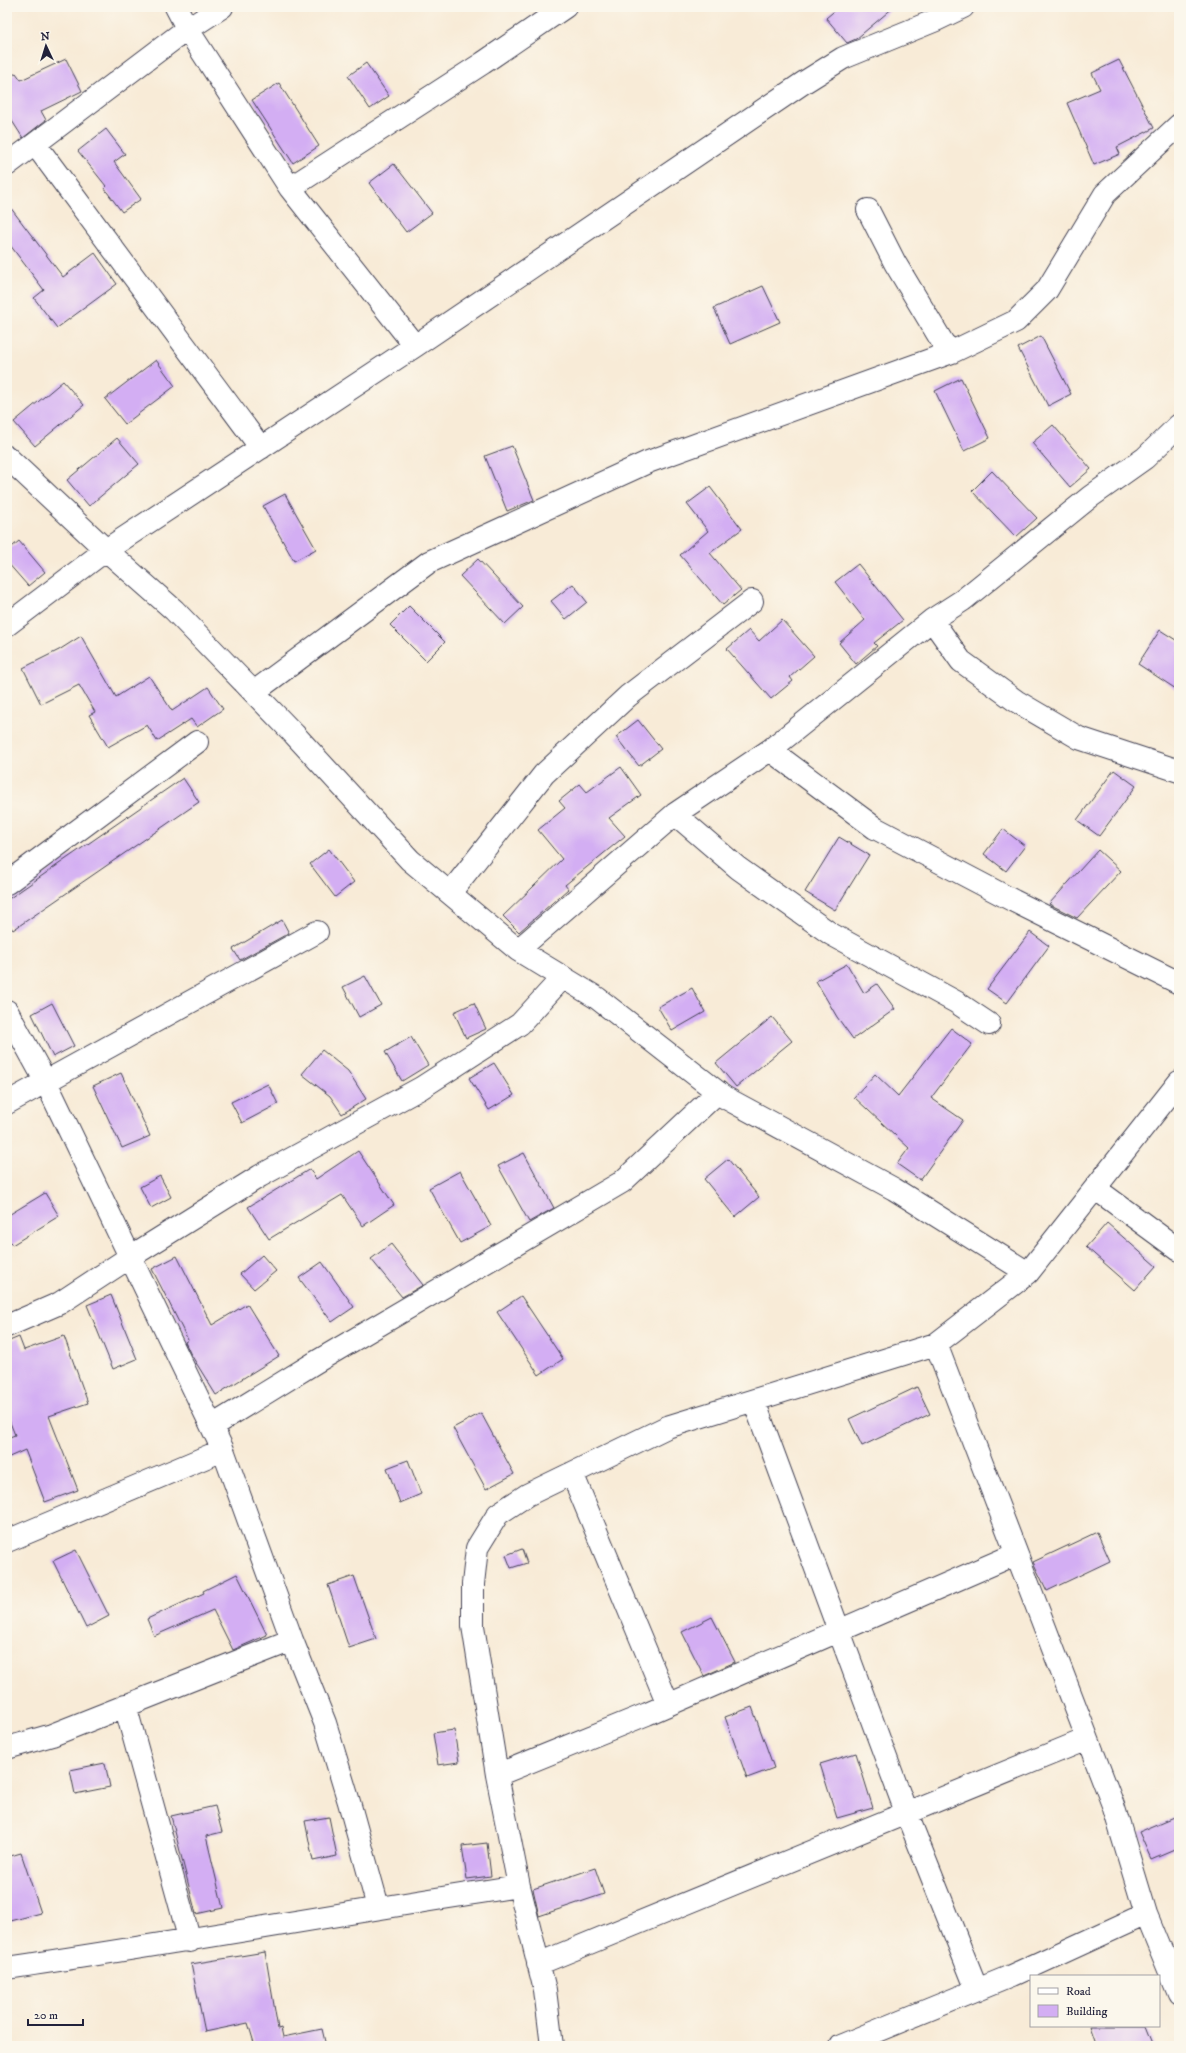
<svg xmlns="http://www.w3.org/2000/svg" width="1186" height="2053" viewBox="0 0 1186 2053" font-family="'IM FELL DW Pica',serif">
<rect width="100%" height="100%" fill="#fbf7ec"/>
<filter id="ink" filterUnits="userSpaceOnUse"><feTurbulence type="fractalNoise" baseFrequency=".025" numOctaves="2"/><feDisplacementMap in="SourceGraphic" scale="8" xChannelSelector="R" yChannelSelector="G"/><feConvolveMatrix kernelMatrix="1 2 1 2 8 2 1 2 1" color-interpolation-filters="sRGB"/></filter>
<filter id="wash" filterUnits="userSpaceOnUse"><feTurbulence type="fractalNoise" baseFrequency=".012" numOctaves="4" result="noise"/><feDisplacementMap in="SourceGraphic" scale="16" xChannelSelector="R" yChannelSelector="G"/><feGaussianBlur stdDeviation="0.9" result="paint"/><feColorMatrix in="noise" values="0 0 0 0 0 0 0 0 0 0 0 0 0 0 0 0 0 1.4 0 .05"/><feComposite in="paint" operator="in"/></filter>
<g filter="url(#wash)">
<rect width="100%" height="100%" fill="#f8ebd7"/>
<g id="blocks">
<!-- building -->
<path fill="#d3aef3" d="M839,7H894L856,39L847,43L826,18Z
M66,59L82,91L41,111L46,120L23,138L7,113V79L16,73L21,80Z
M1119,60L1154,128L1117,147L1120,154L1094,165L1067,103L1100,89L1092,73Z
M366,63L389,96L370,109L348,76Z
M279,83L319,146L293,163L252,100Z
M106,129L125,154L114,162L141,199L122,212L104,188L106,186L78,151Z
M394,164L432,213L406,232L369,183Z
M7,203L63,277L95,253L117,284L57,328L34,298L44,290L7,241Z
M763,286L780,322L730,344L714,308Z
M1041,336L1071,394L1048,406L1018,348Z
M156,360L175,386L125,424L105,399Z
M961,378L990,438L964,451L935,391Z
M63,381L84,405L35,446L14,422Z
M1053,425L1091,469L1070,487L1032,443Z
M117,438L139,464L89,506L67,480Z
M512,446L534,500L507,511L485,456Z
M992,471L1037,518L1016,537L972,491Z
M710,487L742,529L710,553L741,590L723,605L680,555L708,531L687,504Z
M285,494L316,549L294,561L263,506Z
M19,541L45,572L28,586L7,562V551Z
M478,559L523,607L505,624L460,576Z
M858,564L903,620L874,643L877,646L856,664L839,643L865,620L835,582Z
M573,584L587,602L566,619L551,601Z
M409,606L445,642L426,661L390,625Z
M782,620L814,656L790,677L793,681L771,699L727,649L749,630L759,641Z
M1160,630L1179,642V691L1138,664Z
M81,636L116,697L149,676L172,711L208,687L223,709L197,727L191,719L157,741L147,725L108,747L89,715L95,712L79,685L41,704L23,668L59,650Z
M638,720L661,749L639,766L616,737Z
M621,767L641,795L609,818L625,836L565,885L568,889L519,932L503,916L562,859L538,830L565,808L559,801L580,784L587,792Z
M1114,770L1136,786L1099,836L1077,820Z
M183,778L199,802L13,930L7,922V900Z
M1003,829L1025,846L1006,871L984,854Z
M839,837L869,855L835,910L805,892Z
M329,849L354,882L335,897L310,864Z
M1098,850L1121,871L1077,918L1049,904Z
M282,920L289,933L240,960L233,949Z
M1030,932L1049,946L1007,1003L987,989Z
M847,964L864,993L877,984L895,1009L853,1039L837,1017L816,981Z
M365,976L381,1005L359,1017L343,987Z
M692,988L705,1012L672,1031L658,1007Z
M52,1003L74,1046L53,1057L32,1014Z
M474,1003L486,1029L466,1038L454,1012Z
M772,1017L792,1041L736,1087L716,1063Z
M951,1028L972,1044L931,1098L963,1120L920,1180L897,1164L909,1148L854,1097L875,1074L898,1096Z
M411,1037L428,1065L402,1081L385,1052Z
M322,1050L348,1071L366,1099L342,1114L330,1096L302,1074Z
M494,1063L514,1095L489,1110L469,1078Z
M121,1073L150,1136L122,1148L93,1086Z
M268,1084L278,1104L242,1123L231,1102Z
M358,1151L394,1205L363,1226L342,1195L269,1239L248,1207L310,1169L316,1179Z
M524,1153L554,1208L529,1222L498,1166Z
M728,1159L759,1197L735,1217L704,1179Z
M460,1171L491,1226L460,1243L429,1188Z
M160,1176L171,1197L151,1208L140,1187Z
M45,1193L59,1216L12,1245L7,1237V1216Z
M1107,1223L1156,1266L1135,1290L1086,1247Z
M391,1244L423,1285L402,1297L371,1259Z
M262,1255L276,1271L254,1289L240,1274Z
M177,1256L212,1325L247,1304L279,1356L216,1395L190,1353L185,1342L188,1340L152,1269Z
M322,1262L354,1307L332,1322L299,1278Z
M111,1295L137,1359L113,1369L87,1305Z
M521,1296L563,1359L539,1375L497,1312Z
M64,1336L88,1403L49,1416L78,1490L45,1502L25,1450L7,1458V1438L15,1435L7,1415V1342L19,1337L24,1350Z
M917,1387L930,1414L862,1446L849,1419Z
M481,1413L514,1474L486,1489L453,1428Z
M408,1460L421,1494L400,1503L387,1468Z
M1097,1532L1110,1561L1047,1591L1033,1562Z
M522,1549L527,1563L511,1568L506,1555Z
M76,1550L109,1616L86,1628L53,1561Z
M237,1574L267,1635L233,1650L213,1610L154,1636L147,1619L204,1593L203,1591Z
M354,1576L376,1639L349,1648L328,1585Z
M712,1617L735,1662L704,1676L682,1632Z
M752,1707L774,1768L747,1778L725,1717Z
M454,1730L459,1762L438,1765L433,1733Z
M856,1753L873,1808L837,1818L820,1764Z
M105,1763L110,1787L75,1794L70,1770Z
M215,1806L222,1832L206,1836L223,1908L196,1914L171,1816Z
M1179,1815V1847L1151,1859L1139,1832Z
M329,1817L337,1856L313,1861L305,1821Z
M487,1843L491,1876L467,1879L462,1846Z
M21,1853L41,1913L7,1922V1857Z
M595,1868L604,1894L539,1916L533,1889Z
M265,1952L278,2029L281,2028L283,2037L322,2029L326,2046H255L248,2023L205,2032L191,1964Z
M1090,2026H1146L1154,2046H1097Z"/>
</g>
</g>
<g filter="url(#ink)">
<use href="#blocks" fill-opacity="0" stroke="#424052" stroke-width="1"/>
<g fill="none" stroke-linecap="round" stroke-linejoin="round">
<defs>
<path id="minor" d="M176,7L188,30L290,188L415,346
M35,144L261,448
M7,165L179,35L222,7
M290,188L483,63L565,7
M868,210L895,263L943,343L952,352
M7,457L106,550L174,610L294,734L410,860L518,950L597,998L724,1097L894,1189L1028,1273
M932,620L961,661L1016,701L1079,738L1179,771
M7,625L106,550L415,346L803,83L843,58L936,20L963,7
M254,692L429,562L648,462L952,352L1016,321L1047,290L1105,194L1179,125
M770,750L875,828L1014,901L1179,983
M675,814L738,868L831,934L956,1002L989,1024
M7,883L197,742
M450,893L544,774L628,696L752,601
M518,950L675,814L770,750L932,620L963,600L1090,497L1145,458L1179,425
M7,1011L46,1082L223,1450L292,1640L325,1723L349,1802L378,1907
M7,1103L317,932
M1096,1189L1179,1250
M7,1326L60,1303L130,1257L260,1176L421,1088L520,1024L563,977
M936,1344L1113,1805L1146,1914L1179,1994
M754,1401L906,1812L977,1990
M212,1426L316,1362L622,1182L718,1092
M572,1473L668,1704
M7,1541L223,1450
M125,1705L190,1941
M7,1748L52,1735L292,1640
M497,1775L647,1714L1016,1554
M538,1964L1087,1739
M7,1968C178,1943 348,1912 519,1886
M552,2046L545,1990L519,1886L497,1775L473,1626V1584L477,1548L498,1514L527,1495L667,1427L936,1344L1028,1273L1179,1082
M840,2046L1011,1976L1146,1914"/>
</defs>
<!-- minor casing -->
<use href="#minor" stroke="#424052" stroke-width="24"/>
<!-- minor -->
<use href="#minor" stroke="#fff" stroke-width="22"/>
</g>
</g>
<!-- margin -->
<rect width="1186" height="2053" fill="none" stroke="#fbf7ec" stroke-width="24"/>
<!-- legend -->
<rect x="1030" y="1975" width="130" height="52" fill="#fbf7ec" stroke="#a4a2a5"/>
<rect x="1038" y="1988" width="20" height="6" fill="#ffffff" stroke="#a4a2a5"/>
<text x="1066" y="1995" font-size="12" fill="#22223b">Road</text>
<rect x="1038" y="2005" width="20" height="12" fill="#d3aef3" stroke="#a4a2a5"/>
<text x="1066" y="2015" font-size="12" fill="#22223b">Building</text>
<!-- north arrow -->
<g transform="translate(46 46) rotate(356)" stroke="#fbf7ec" stroke-width="3" paint-order="stroke">
<path d="M0-3L7 15L0 10L-7 15Z" fill="#22223b"/>
<text y="-6" font-size="11" font-weight="bold" text-anchor="middle" fill="#22223b">N</text>
</g>
<!-- scale -->
<path d="M28 2019v6h55v-6" fill="none" stroke="#22223b" stroke-width="2"/>
<text x="34" y="2019" font-size="12" fill="#22223b" stroke="#fbf7ec" stroke-width="3" paint-order="stroke">20 m</text>
</svg>
